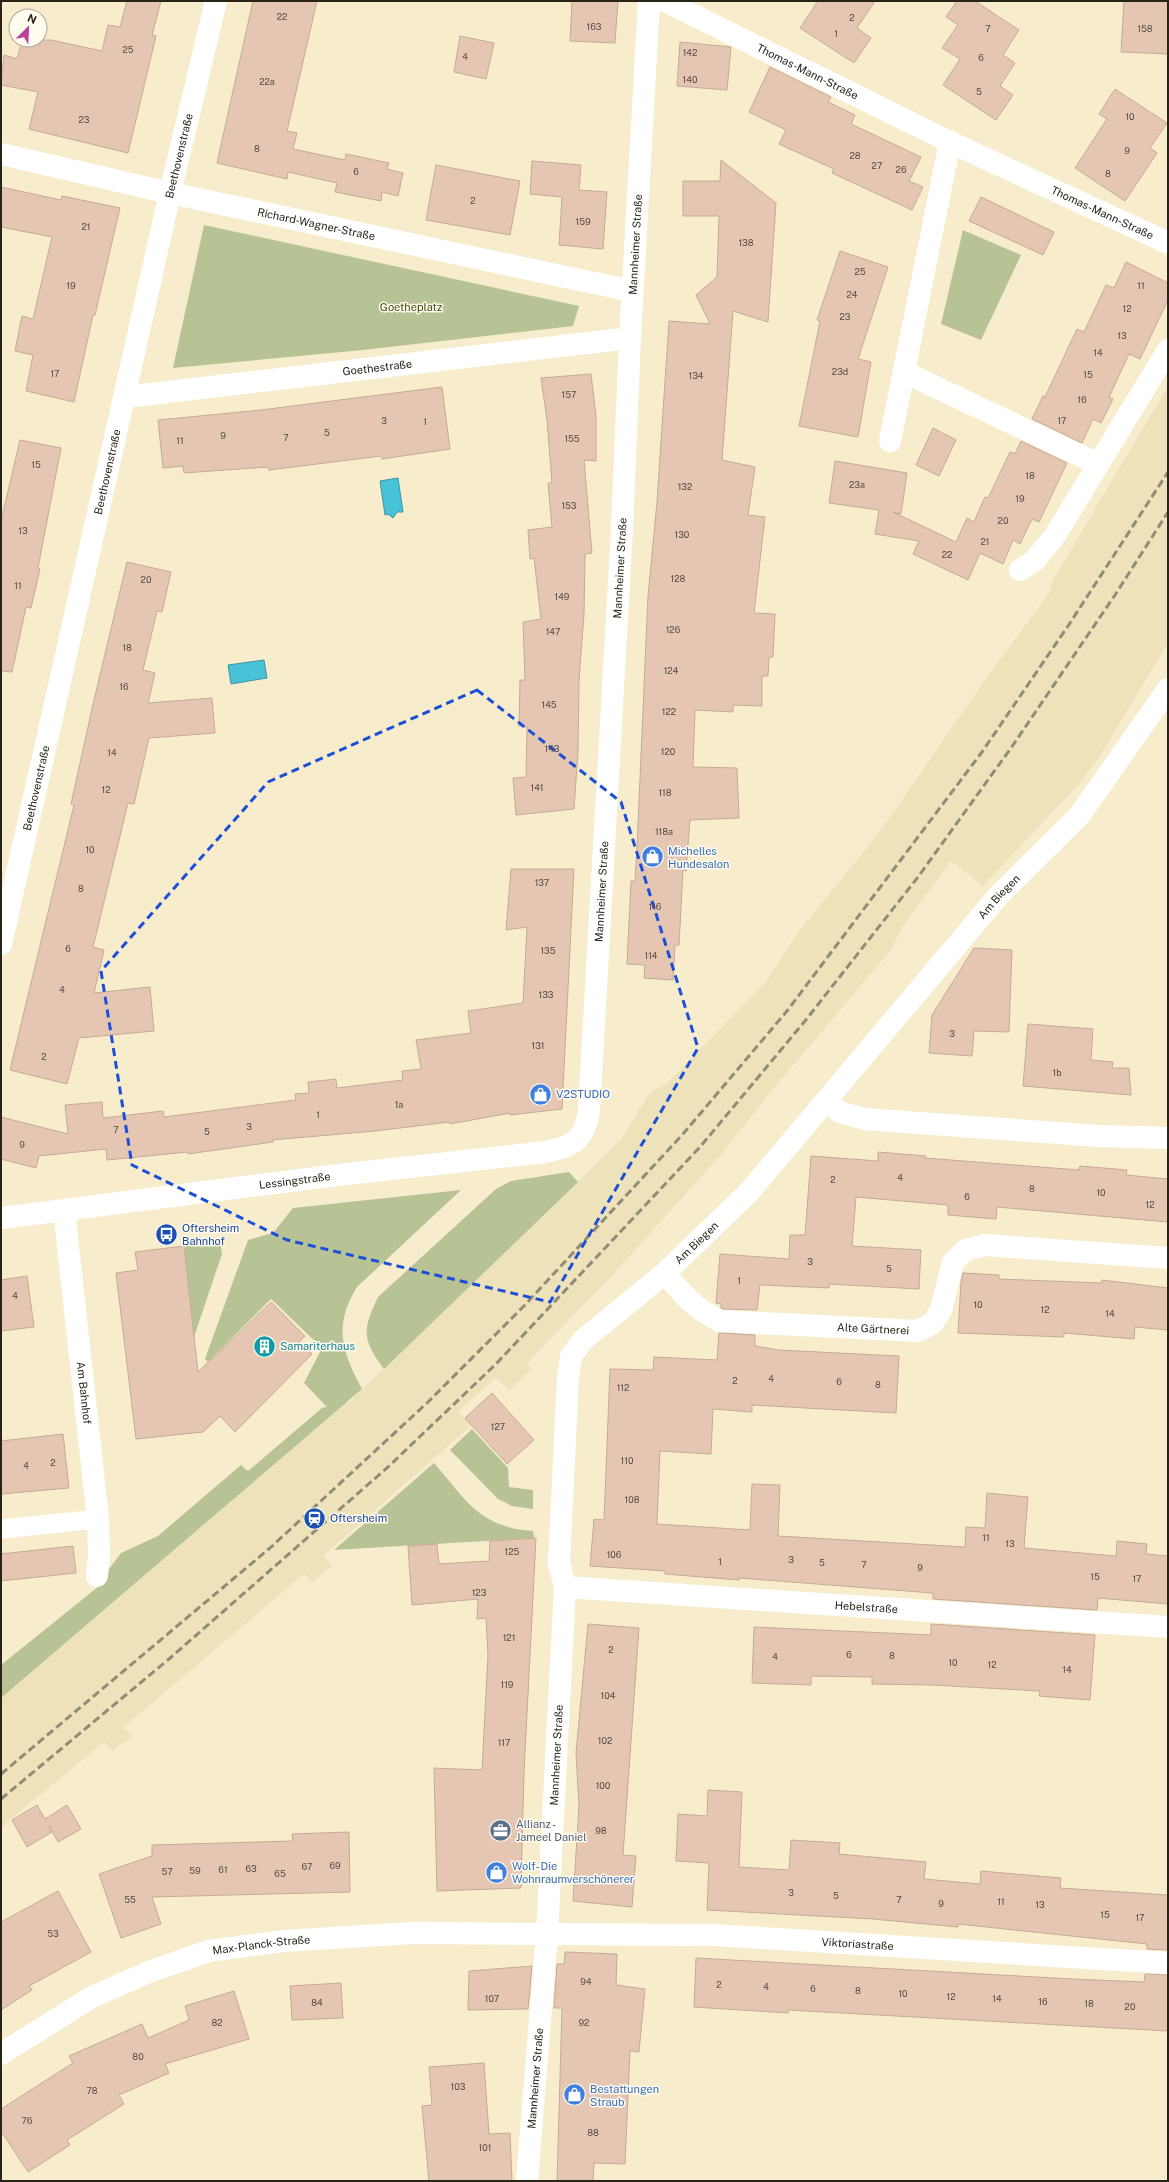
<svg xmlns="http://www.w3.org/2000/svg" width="1169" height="2182" viewBox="0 0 1169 2182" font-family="'Public Sans',sans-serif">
<rect width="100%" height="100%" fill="#f7edcd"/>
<!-- built -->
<path fill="#eee2ba" d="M1168,386V643L1102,753L1078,785L983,886L951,861L902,927L891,950L773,1089L719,1157L608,1280L527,1363L532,1369L509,1391L496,1378L458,1411L472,1425L323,1556L332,1566L313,1582L304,1574L124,1727L132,1737L112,1751L104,1742L1,1827V1674L135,1570L322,1408L348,1403L622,1139L644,1101L652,1092L666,1084L765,983L799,931L879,833L985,680L1052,589L1049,587Z"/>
<!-- green -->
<path fill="#b7c394" d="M204,225L579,306L573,326L363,350L173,368Z
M963,230L1021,255L981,340L941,324Z
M569,1172L578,1182L384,1369C362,1340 362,1330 378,1297L496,1189L511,1181Z
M461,1190L357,1287C333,1326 342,1352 362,1389L1,1698V1665L104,1582L106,1573L121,1553L158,1536L241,1465L248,1471L322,1408L327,1407L304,1383L322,1348L271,1299L208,1362L205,1359L248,1240L273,1233L293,1208Z
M220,1242L222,1254L194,1337L184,1246Z
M472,1429L508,1468L509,1487L533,1490V1509L512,1506L498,1499L450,1450Z
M434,1463C467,1501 479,1527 533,1531L534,1538L334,1550Z"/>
<!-- water -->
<path fill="#48c2d7" stroke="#3e939e" d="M398,478L403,512H397L393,518L388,514L385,515L380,481Z
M264,660L267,678L231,684L228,665Z"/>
<!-- building -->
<path fill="#e4c6b3" stroke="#c6a996" d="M127,1H161L152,35L156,36L128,153L29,129L38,92L1,85L4,55L17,59L22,40H51L102,51L108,25L120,27Z
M253,1H317L287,131L297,133L293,149L345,160L346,154L389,163L387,169L403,173L398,196L382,192L381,201L335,192L337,183L288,172L287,179L217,163Z
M572,1H618L615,43L570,41Z
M818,1H875L857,28L871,38L854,63L800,28Z
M957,1H975L1019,30L1003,55L1015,63L1000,86L1013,95L996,120L943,85L960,59L942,48L958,25L946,17Z
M1124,1H1168V54L1121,52Z
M460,36L494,43L486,79L454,72Z
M680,42L731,47L727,90L677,86Z
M770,67L831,97L828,102L855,115L851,124L921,157L909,181L923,187L912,210L832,173L834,169L779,144L786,130L749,112Z
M1115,89L1167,123L1150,148L1157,153L1125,201L1075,168L1107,119L1099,114Z
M721,160L776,203L768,322L733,311L722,460L755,467L748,515L765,517L754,613L775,614L773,657H769L768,676H762V706L733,705V712L695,710L693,767L737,768L739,818L690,820L686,871L683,870L679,945H675L673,980L644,978L645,965L627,964L631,881H635L637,847L648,596L657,502L669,321L710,324L696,295L717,277L719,216H683V181H720Z
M532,161L581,165L579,190L607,192L603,249L559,245L562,197L530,194Z
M436,165L520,181L510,235L426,220Z
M1,187L61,200L62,196L120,208L95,315H93L74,402L26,391L33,355L15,351L22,316L33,319L52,237L1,227Z
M981,197L1054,232L1043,255L969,221Z
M840,251L888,267L858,359L871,362L858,437L799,426L820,321L817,320Z
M1126,262L1168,283V300L1140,359L1129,354L1109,397L1113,399L1101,423L1093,419L1082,443L1032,419L1043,396L1045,397L1077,329L1084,332L1106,285L1114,288Z
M591,374L596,416V461L584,460L592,553L585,554L584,614L579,681L578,752L574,809L516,815L513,778L526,777L527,727L519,726L520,680H525L523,622L541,619L534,558L530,559L528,530L552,527L548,483H552L547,420L541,378Z
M442,387L450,449L382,459L381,456L269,470L268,467L184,473L183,466L163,468L158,420L261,410Z
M933,428L956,440L939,476L916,465Z
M20,440L61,448L38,568L40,569L31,608L26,607L12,672L1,671V521Z
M1021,441L1067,463L1039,522L1032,519L1020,544L1013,540L1003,564L980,553L968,580L913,554L919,541L875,534L879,510L829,503L835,461L907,473L901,514L893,512L956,542L967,518L974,522L985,497L988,498L1010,452L1015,454Z
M127,562L171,572L162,612L157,611L143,670L155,673L148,703L212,698L215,733L149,738L134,804L128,803L93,947L104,950L94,993L150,987L154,1031L79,1038L67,1084L10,1070L74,805L71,804L94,700Z
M511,869H574L562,1109L510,1115V1113L450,1124L449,1122L375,1131L272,1140L273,1142L188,1154V1152L107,1160L106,1149L39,1156L36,1168L1,1159V1117L68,1134L65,1105L102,1102L103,1118L163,1111L164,1117L296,1100L295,1094L309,1093L308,1082L336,1079L337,1088L403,1080L402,1071L421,1069L416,1040L471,1033L468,1011L523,1003L527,927L506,930Z
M974,948L1012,950L1009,1032L974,1031L972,1056L929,1053L932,1015Z
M1028,1024L1093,1029L1091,1060L1113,1062L1112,1068H1129L1131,1095L1023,1086Z
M878,1152L926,1156L925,1158L1079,1170L1080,1166L1127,1170L1126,1175L1168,1179V1222L997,1207L996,1219L948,1215V1205L856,1197L852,1246L921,1250L919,1289L829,1284V1288L760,1285L757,1310L723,1309L721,1308V1304L716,1303L720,1254L789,1259L790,1235H805L811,1156L878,1161Z
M184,1246L198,1372L271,1302L305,1336L299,1342L312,1354L235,1432L220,1416L203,1432L136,1439L116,1273L138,1270L135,1252Z
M963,1273L999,1275V1279L1101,1283L1102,1280L1168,1288V1330L1135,1327L1134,1339L1064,1333V1337L958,1333L961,1282Z
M27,1276L34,1327L1,1331V1280Z
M719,1333L755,1335V1346L778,1350L899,1356L896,1413L752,1405V1412L713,1409L711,1454L660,1451L657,1524L750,1530L752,1484L780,1485L778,1536L965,1547L966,1527L985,1528L987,1493L1028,1497L1024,1548L1116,1556L1117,1541L1147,1544L1146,1554L1168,1556V1604L1098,1598L1097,1610L933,1599V1593L739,1578V1580L665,1574V1571L590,1566L594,1519L604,1520L610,1369L653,1370L654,1357L717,1360Z
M492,1393L534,1440L507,1464L465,1418Z
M63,1434L69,1488L1,1494V1441Z
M536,1538L524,1772L521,1888L437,1891L434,1768L482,1770L488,1655L486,1618L477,1619L478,1599L412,1605L408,1546L437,1544L439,1564L489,1561L490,1541Z
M73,1546L76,1573L1,1581V1554Z
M588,1624L639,1628L623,1855L636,1856L632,1907L573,1901L579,1806L576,1753Z
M931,1624L1095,1635L1090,1700L1039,1696L1040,1691L932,1685L872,1684V1677L811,1676V1685L752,1683L754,1627L931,1635Z
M708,1790L742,1792L739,1867L789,1870L791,1840L840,1843L839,1854L926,1862L924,1879L980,1884L981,1871L1061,1878L1060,1888L1168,1895V1950L1147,1949V1944L958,1924V1927L873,1919L707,1910L709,1863L676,1861L678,1814L707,1816Z
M37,1805L45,1819L67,1805L81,1829L58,1842L49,1826L52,1832L27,1847L12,1820Z
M349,1832L350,1892L152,1897L161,1924L121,1938L99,1874L152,1856V1845L293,1841L292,1834Z
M58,1891L91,1952L29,1986L32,1990L1,2010V1922Z
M565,1952L617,1954L616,1985L645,1989L639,2052L630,2051L625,2164L594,2163L593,2181H557L562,2008H554L557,1964H564Z
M696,1958L1072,1979L1144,1982L1145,1974L1168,1975V2031L878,2015L788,2010V2013L694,2007Z
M532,1966L528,2009L468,2010L469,1971Z
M341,1983L343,2018L292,2020L290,1986Z
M234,1991L249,2039L165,2064L169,2073L119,2095L124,2104L67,2140L70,2145L28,2172L1,2131V2109L73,2063L69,2056L142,2024L148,2038L189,2020L185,2006Z
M484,2063L489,2134L510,2133L512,2181H429L422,2106L432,2105L429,2067Z"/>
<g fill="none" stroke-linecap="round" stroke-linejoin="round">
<!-- lane -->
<path stroke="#fff" stroke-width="19" d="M1,1529L98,1519"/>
<!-- street -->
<g stroke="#fff" stroke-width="22">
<path id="s1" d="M665,1L950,142L1168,243"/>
<path id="s2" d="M1,154L170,193L632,291"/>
<path d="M904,372L1098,464"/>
<path id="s3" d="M125,397L630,338"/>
<path d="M890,441L950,142"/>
<path d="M1020,570L1034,561L1054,537L1168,350"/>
<path id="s4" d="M1,944L170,193L216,1"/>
<path d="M826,1102L840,1112L864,1119L1099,1136L1168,1138"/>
<path id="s5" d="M64,1210L98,1519L99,1556L97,1576"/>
<path id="s6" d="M1,1218L338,1175L546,1152C573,1146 584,1141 589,1111L622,529L630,338L649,1"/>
<path id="s7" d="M665,1273C681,1293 696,1310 720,1321L918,1331L933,1323L941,1310L953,1262L966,1250L985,1245L1168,1258"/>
<path id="s8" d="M565,1587L1168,1627"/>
<path id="s9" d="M1,2054L92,1997L151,1971L209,1951L283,1941L414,1933L713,1935L1168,1963"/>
<path id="s10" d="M527,2181L547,1934L565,1587L559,1563L568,1377L571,1356L583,1340L665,1273L750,1191L999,895L1079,816L1168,689"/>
</g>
<!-- rail -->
<path stroke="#928b75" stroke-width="3" stroke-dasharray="8 4" stroke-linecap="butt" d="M1,1774L270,1548L427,1403L523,1307L683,1134L787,1011L982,752L1068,626L1168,472
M1,1799L169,1659L388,1467L496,1364L700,1147L805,1021L918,877L1011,748L1115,595L1168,512"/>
</g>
<!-- marked area -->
<path fill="none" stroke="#1d4ed8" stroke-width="3" stroke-dasharray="8 5" stroke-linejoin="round" d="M477,690L621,802L698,1048L550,1302L287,1240L132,1165L101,971L268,782Z"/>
<!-- icons -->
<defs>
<symbol id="shop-disc" viewBox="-11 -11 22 22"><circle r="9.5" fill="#3f7fe0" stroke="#fffbee"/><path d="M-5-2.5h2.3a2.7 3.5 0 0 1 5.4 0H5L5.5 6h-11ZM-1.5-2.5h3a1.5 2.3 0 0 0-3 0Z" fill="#fff"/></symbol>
<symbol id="bus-disc" viewBox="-11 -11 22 22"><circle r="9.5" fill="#1a4fb4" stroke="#fffbee"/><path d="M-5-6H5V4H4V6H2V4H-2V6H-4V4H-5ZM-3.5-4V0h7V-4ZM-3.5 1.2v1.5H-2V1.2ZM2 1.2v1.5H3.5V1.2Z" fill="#fff"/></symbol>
<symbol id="building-disc" viewBox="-11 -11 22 22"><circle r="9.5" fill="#0f9aa8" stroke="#fffbee"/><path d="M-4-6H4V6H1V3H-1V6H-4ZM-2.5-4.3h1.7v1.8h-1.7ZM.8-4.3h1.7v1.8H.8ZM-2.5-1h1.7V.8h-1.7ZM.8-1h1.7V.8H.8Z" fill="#fff"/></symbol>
<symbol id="station-disc" viewBox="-11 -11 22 22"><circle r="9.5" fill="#1a4fb4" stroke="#fffbee"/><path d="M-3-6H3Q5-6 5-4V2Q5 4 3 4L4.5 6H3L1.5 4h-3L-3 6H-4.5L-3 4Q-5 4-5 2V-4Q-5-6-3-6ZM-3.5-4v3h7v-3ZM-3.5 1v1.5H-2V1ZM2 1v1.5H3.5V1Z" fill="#fff"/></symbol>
<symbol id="office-disc" viewBox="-11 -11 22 22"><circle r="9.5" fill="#5c6f8a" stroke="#fffbee"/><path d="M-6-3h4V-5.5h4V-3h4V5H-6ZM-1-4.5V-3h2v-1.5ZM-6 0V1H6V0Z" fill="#fff"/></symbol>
</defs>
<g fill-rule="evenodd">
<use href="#shop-disc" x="640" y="844" width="25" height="25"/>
<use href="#shop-disc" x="528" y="1082" width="25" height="25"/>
<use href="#bus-disc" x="154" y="1222" width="25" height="25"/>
<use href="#building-disc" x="252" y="1334" width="25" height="25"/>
<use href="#station-disc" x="302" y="1506" width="25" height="25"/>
<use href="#office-disc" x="488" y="1818" width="25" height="25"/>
<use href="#shop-disc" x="484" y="1860" width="25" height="25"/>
<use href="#shop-disc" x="562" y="2082" width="25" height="25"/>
</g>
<g text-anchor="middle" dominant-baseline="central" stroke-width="3" stroke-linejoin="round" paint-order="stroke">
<!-- number labels -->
<g font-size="9" fill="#574c3f">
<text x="282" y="16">22</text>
<text x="852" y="17">2</text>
<text x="594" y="26">163</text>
<text x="988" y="28">7</text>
<text x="1145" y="28">158</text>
<text x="836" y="33">1</text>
<text x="128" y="49">25</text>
<text x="690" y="52">142</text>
<text x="465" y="56">4</text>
<text x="981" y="57">6</text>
<text x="690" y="79">140</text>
<text x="267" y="81">22a</text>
<text x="979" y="91">5</text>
<text x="1130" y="116">10</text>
<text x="84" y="119">23</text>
<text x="257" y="148">8</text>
<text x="1127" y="150">9</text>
<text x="855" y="155">28</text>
<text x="877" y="165">27</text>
<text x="901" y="169">26</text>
<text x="356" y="171">6</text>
<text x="1108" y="173">8</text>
<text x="473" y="200">2</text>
<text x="583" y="221">159</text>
<text x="86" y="226">21</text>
<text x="746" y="242">138</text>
<text x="860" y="271">25</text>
<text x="71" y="285">19</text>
<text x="1141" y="285">11</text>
<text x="852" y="294">24</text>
<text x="1127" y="308">12</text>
<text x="845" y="316">23</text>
<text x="1122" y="335">13</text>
<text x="1098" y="352">14</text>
<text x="840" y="371">23d</text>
<text x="55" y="373">17</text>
<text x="1088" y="374">15</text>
<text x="696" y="375">134</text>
<text x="569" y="394">157</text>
<text x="1082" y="399">16</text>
<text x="384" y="420">3</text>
<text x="1062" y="420">17</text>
<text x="425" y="421">1</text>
<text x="327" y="432">5</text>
<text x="223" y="435">9</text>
<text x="286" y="437">7</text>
<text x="572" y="438">155</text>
<text x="180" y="440">11</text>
<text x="36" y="464">15</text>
<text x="1030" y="475">18</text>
<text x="857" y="484">23a</text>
<text x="685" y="486">132</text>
<text x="1020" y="498">19</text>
<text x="569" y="505">153</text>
<text x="1003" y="520">20</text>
<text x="23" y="530">13</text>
<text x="682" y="534">130</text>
<text x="985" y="541">21</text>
<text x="947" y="554">22</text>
<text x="678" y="578">128</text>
<text x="146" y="579">20</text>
<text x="18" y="585">11</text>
<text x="562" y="596">149</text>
<text x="673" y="629">126</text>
<text x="553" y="631">147</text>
<text x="127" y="647">18</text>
<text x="671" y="670">124</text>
<text x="124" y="686">16</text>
<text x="549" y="704">145</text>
<text x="669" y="711">122</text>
<text x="552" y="748">143</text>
<text x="668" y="751">120</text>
<text x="112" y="752">14</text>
<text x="537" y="787">141</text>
<text x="106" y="789">12</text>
<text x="665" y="792">118</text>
<text x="664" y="831">118a</text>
<text x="90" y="849">10</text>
<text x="542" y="882">137</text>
<text x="81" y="888">8</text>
<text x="655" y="906">116</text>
<text x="68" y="948">6</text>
<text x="548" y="950">135</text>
<text x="651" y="955">114</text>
<text x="62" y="989">4</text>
<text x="546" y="994">133</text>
<text x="952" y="1033">3</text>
<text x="538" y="1045">131</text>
<text x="44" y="1056">2</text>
<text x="1057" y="1072">1b</text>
<text x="399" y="1104">1a</text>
<text x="318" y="1114">1</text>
<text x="249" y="1126">3</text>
<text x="116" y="1129">7</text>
<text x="207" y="1131">5</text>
<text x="22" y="1144">9</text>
<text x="900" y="1177">4</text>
<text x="833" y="1179">2</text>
<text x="1032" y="1188">8</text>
<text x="1101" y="1192">10</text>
<text x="967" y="1196">6</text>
<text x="1150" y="1204">12</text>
<text x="810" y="1261">3</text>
<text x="889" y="1268">5</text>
<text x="739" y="1280">1</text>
<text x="15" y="1295">4</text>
<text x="978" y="1304">10</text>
<text x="1045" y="1309">12</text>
<text x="1110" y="1313">14</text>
<text x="771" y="1378">4</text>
<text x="735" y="1380">2</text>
<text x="839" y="1381">6</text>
<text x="878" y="1384">8</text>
<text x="623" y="1387">112</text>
<text x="498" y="1426">127</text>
<text x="627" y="1460">110</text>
<text x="53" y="1462">2</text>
<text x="26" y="1465">4</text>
<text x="632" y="1499">108</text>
<text x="986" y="1537">11</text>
<text x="1010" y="1543">13</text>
<text x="512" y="1551">125</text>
<text x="614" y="1554">106</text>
<text x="791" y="1559">3</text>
<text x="720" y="1561">1</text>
<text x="822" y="1562">5</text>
<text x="864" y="1564">7</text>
<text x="920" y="1567">9</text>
<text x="1095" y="1576">15</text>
<text x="1137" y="1578">17</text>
<text x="479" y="1592">123</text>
<text x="509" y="1637">121</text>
<text x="611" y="1649">2</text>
<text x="849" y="1654">6</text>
<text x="892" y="1655">8</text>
<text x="775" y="1656">4</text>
<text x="953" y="1662">10</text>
<text x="992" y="1664">12</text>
<text x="1067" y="1669">14</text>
<text x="507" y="1684">119</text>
<text x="608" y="1695">104</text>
<text x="605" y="1740">102</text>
<text x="504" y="1742">117</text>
<text x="603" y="1785">100</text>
<text x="601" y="1830">98</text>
<text x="335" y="1865">69</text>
<text x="307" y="1866">67</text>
<text x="251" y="1868">63</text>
<text x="223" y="1869">61</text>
<text x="195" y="1870">59</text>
<text x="167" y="1871">57</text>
<text x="280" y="1873">65</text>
<text x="791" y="1892">3</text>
<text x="836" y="1895">5</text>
<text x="130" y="1899">55</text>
<text x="899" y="1899">7</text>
<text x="1001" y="1901">11</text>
<text x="941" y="1903">9</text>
<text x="1040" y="1904">13</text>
<text x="1105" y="1914">15</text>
<text x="1140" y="1917">17</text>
<text x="53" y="1933">53</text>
<text x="586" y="1981">94</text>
<text x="719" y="1984">2</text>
<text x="766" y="1986">4</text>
<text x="813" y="1988">6</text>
<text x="858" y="1990">8</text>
<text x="903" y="1993">10</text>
<text x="951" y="1996">12</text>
<text x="492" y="1998">107</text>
<text x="997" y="1998">14</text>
<text x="1043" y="2001">16</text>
<text x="317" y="2002">84</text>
<text x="1089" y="2003">18</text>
<text x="1130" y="2006">20</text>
<text x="217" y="2022">82</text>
<text x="584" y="2022">92</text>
<text x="138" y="2056">80</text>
<text x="458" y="2086">103</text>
<text x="92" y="2090">78</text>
<text x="27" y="2120">76</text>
<text x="593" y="2132">88</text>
<text x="485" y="2147">101</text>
</g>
<!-- street labels -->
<g font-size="11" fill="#282418" stroke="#fffbee">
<text stroke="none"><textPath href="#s1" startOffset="159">Thomas-Mann-Straße</textPath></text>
<text stroke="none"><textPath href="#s4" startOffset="808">Beethovenstraße</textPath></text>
<text stroke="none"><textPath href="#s1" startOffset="486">Thomas-Mann-Straße</textPath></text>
<text stroke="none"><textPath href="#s2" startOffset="323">Richard-Wagner-Straße</textPath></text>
<text stroke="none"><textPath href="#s6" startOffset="1482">Mannheimer Straße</textPath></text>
<text stroke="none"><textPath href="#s3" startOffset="254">Goethestraße</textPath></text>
<text stroke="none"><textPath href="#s4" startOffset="484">Beethovenstraße</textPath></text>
<text stroke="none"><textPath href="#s6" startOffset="1158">Mannheimer Straße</textPath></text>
<text stroke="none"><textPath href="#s4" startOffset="160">Beethovenstraße</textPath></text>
<text stroke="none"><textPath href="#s6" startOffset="834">Mannheimer Straße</textPath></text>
<text stroke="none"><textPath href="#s10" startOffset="1457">Am Biegen</textPath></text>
<text stroke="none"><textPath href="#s6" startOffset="296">Lessingstraße</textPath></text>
<text stroke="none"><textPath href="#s10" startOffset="997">Am Biegen</textPath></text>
<text stroke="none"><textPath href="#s7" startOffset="227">Alte Gärtnerei</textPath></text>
<text stroke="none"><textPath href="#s5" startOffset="184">Am Bahnhof</textPath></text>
<text stroke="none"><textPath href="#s8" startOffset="302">Hebelstraße</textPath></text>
<text stroke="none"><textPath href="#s10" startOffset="427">Mannheimer Straße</textPath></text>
<text stroke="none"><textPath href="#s9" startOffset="883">Viktoriastraße</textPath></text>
<text stroke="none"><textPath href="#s9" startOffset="286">Max-Planck-Straße</textPath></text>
<text stroke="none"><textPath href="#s10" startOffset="103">Mannheimer Straße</textPath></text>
</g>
<!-- park labels -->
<g font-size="11" fill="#414d0f" stroke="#fffbee">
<text x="411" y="307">Goetheplatz</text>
</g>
<!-- shop labels -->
<g font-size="11" fill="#366cbe" stroke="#fffbee" text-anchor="start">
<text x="668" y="851">Michelles<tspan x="668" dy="13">Hundesalon</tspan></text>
<text x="556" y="1094">V2STUDIO</text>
<text x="512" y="1866">Wolf- Die<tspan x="512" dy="13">Wohnraumverschönerer</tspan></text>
<text x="590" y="2089">Bestattungen<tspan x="590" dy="13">Straub</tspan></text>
</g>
<!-- transit labels -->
<g font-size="11" fill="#164399" stroke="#fffbee" text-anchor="start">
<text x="182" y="1228">Oftersheim<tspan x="182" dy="13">Bahnhof</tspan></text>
<text x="330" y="1518">Oftersheim</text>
</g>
<!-- culture labels -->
<g font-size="11" fill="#0d838f" stroke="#fffbee" text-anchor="start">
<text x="280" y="1346">Samariterhaus</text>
</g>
<!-- service labels -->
<g font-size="11" fill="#4e5e75" stroke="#fffbee" text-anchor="start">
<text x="516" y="1824">Allianz -<tspan x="516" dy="13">Jameel Daniel</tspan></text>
</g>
</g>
<!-- border -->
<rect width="1169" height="2182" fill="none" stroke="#282418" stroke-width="4"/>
<!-- north arrow -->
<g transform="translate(28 28) rotate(24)"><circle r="19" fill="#fffbee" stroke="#a9a598"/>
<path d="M0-3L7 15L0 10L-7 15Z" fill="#b6429c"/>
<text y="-6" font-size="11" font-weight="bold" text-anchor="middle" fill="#282418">N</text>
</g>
</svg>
